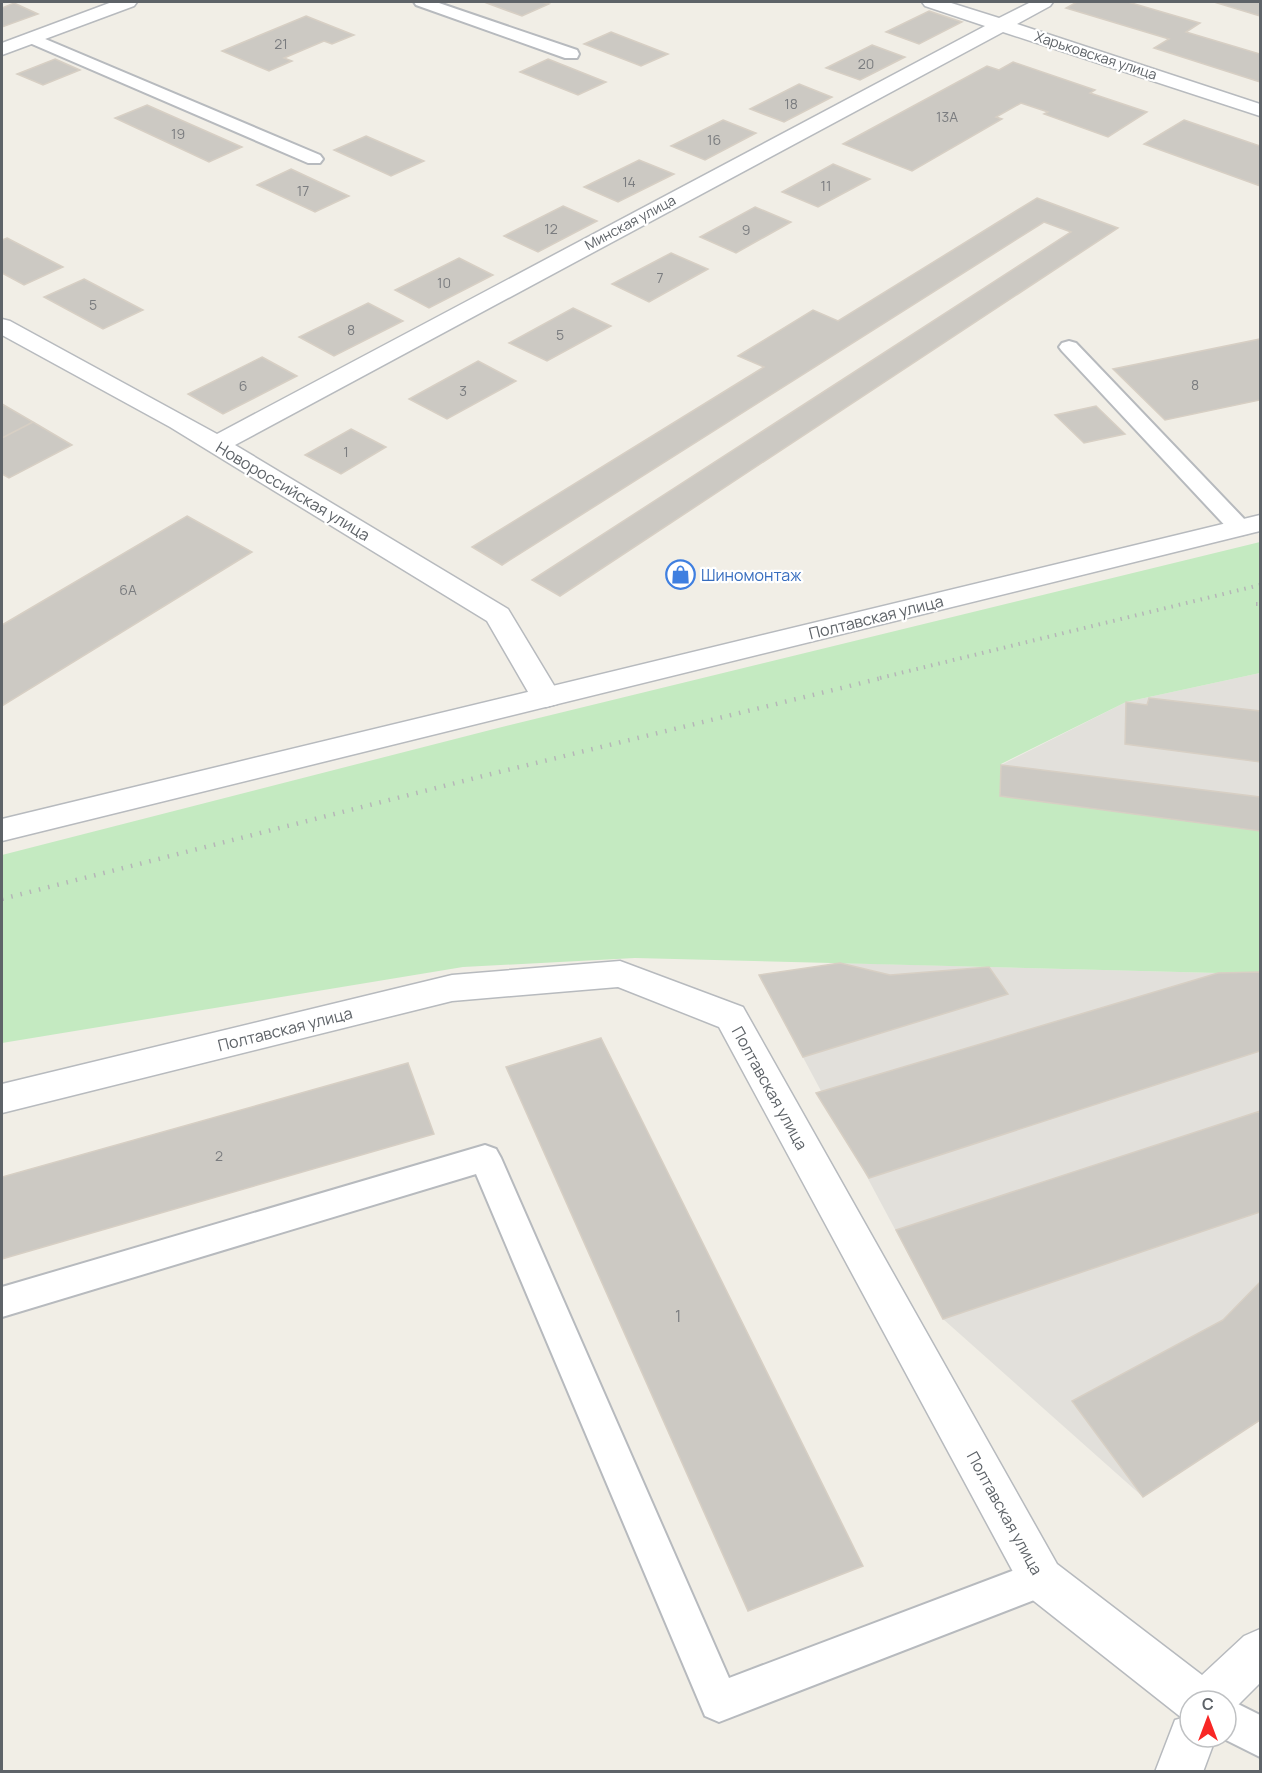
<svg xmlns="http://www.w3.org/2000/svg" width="1262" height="1773" viewBox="0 0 1262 1773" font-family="Manrope,sans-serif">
<rect width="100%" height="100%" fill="#f1eee6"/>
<!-- industrial -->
<path fill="#e2e0db" d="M1260,673V831L1000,796L1001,765L1126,702Z
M840,963L1218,973L1260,972V1420L1143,1497L943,1319L759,975Z"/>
<!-- green -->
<path fill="#c4eac1" d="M1260,542V673L1126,702L1001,764L1000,795L1260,831V972L1218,973L635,958L463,967L2,1043V855L498,728Z"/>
<!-- building -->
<path fill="#ccc9c3" stroke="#d7cfc4" stroke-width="1.5" d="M484,2H542L549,4L522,16Z
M1077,2H1128L1200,23L1186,32L1260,54V82L1154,48L1169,39L1066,8Z
M1214,2H1260V16Z
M14,3L38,14L2,27V8Z
M929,11L962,22L919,44L886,32Z
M306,16L354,35L332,44L324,41L284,58L292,61L269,71L222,51Z
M611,32L668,54L641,66L584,44Z
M872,45L905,57L860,80L826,68Z
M55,59L80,70L43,85L17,74Z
M548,59L606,82L578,95L520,72Z
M1013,62L1095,90L1090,93L1147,112L1108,137L1044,114L1048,112L1021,103L996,117L1002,119L912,171L843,144L987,66L999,70Z
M799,84L832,97L784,122L750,109Z
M147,105L242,147L209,162L115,118Z
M723,120L756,133L705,160L671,146Z
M1184,120L1260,146V186L1144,144Z
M366,136L424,161L391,176L334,150Z
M639,160L674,174L618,202L584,187Z
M833,164L870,179L818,207L782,192Z
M291,169L349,196L315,212L257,185Z
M1037,198L1118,228L560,596L532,580L1071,232L1044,222L502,565L472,547L764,367L738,356L813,310L838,321Z
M563,206L597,221L538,252L504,236Z
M755,207L791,222L736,253L700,237Z
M7,238L63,267L24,285L2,273V240Z
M671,253L708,269L649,302L612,284Z
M459,258L493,275L429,308L395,290Z
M84,279L143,310L103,329L44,297Z
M368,303L403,321L334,356L299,337Z
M573,308L611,326L547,361L509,343Z
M1260,339V400L1165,420L1113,369Z
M262,357L297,376L223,414L188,394Z
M478,361L516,381L447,419L409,399Z
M2,404L33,422L2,438Z
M1096,406L1125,434L1084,443L1055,415Z
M33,422L72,445L9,478L2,474V438Z
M351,429L386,447L341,474L305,455Z
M187,516L252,552L2,706V625Z
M1149,698L1260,711V762L1125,744L1126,702L1147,705Z
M1001,765L1260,797V831L1000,796Z
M840,963L890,975L989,967L1008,994L803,1057L759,975Z
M1260,972V1051L869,1178L816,1093L1218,973Z
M601,1038L863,1566L748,1611L506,1067Z
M408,1063L434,1134L2,1259V1177Z
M1260,1111V1212L943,1319L896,1230Z
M1260,1282V1420L1143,1497L1072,1401L1223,1320Z"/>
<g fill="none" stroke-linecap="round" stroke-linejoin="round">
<defs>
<path id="service" d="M414,2H436L577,50L579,54L577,58H565L416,5Z
M31,33L320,155L323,159L320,163H308L25,41L23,38Z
M1069,341L1076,343L1248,523L1252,528L1248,533L1240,535L1232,533L1062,351L1059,347L1062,343Z
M485,1145L496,1149L501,1158L729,1678L1041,1560L1055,1566L1060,1579L1055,1592L719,1722L705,1716L476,1174L2,1317V1287Z
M1226,1698L1260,1715V1757L1220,1737H1226V1701H1218Z"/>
<path id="minor" d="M112,2H137L134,6L2,55V43Z
M922,2H948L999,18L1031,2H1053L1050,6L1017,24L1260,104V116L1003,32L235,445L508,609L561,697L557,704L546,707L535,704L487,621L170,427L2,335V319L10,321L217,434L985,26L925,6Z
M620,961L743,1007L1057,1564L1202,1675L1244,1636L1260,1629V1683L1226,1717V1701H1190V1737H1216L1203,1772H1155L1175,1720L1182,1718L1025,1594L719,1027L618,987L452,1001L2,1113V1084L452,975Z"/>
<path id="tertiary" d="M1260,515V531L2,841V819Z"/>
</defs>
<!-- service casing -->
<use href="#service" stroke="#b7babe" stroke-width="4"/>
<!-- minor casing -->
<use href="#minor" stroke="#b7babe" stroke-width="3"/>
<!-- tertiary casing -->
<use href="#tertiary" stroke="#b7babe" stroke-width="3"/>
<!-- service -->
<use href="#service" fill="#fff" fill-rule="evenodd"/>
<!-- minor -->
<use href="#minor" fill="#fff" fill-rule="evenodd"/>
<!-- tertiary -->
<use href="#tertiary" fill="#fff" fill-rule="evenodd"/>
<!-- rail-far1 -->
<path stroke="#b5b6b7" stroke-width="4" stroke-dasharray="1.5 6" stroke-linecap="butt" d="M1256,604H1260
M880,678L1260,585"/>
<!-- rail -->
<path stroke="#b5b6b7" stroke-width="4.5" stroke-dasharray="1.5 8" stroke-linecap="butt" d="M2,899L487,775L886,677"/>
</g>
<!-- icons -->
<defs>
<symbol id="shop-ring" viewBox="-11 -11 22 22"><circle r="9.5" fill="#fff" stroke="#3f7fe0" stroke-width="1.5"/><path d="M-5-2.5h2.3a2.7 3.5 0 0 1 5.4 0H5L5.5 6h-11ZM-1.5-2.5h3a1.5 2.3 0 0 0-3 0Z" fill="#3f7fe0"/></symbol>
</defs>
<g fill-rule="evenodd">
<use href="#shop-ring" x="664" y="558" width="33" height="33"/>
</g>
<g text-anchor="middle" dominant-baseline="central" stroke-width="4.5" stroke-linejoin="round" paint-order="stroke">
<!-- number labels -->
<g font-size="14" fill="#7a7c7f">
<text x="281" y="43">21</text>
<text x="866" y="63">20</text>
<text x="791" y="103">18</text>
<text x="947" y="116">13А</text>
<text x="178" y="133">19</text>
<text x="714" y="139">16</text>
<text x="629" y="181">14</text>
<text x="826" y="185">11</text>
<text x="303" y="190">17</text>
<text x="551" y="228">12</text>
<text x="746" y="229">9</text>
<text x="660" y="277">7</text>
<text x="444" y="282">10</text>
<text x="93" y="304">5</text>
<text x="351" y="329">8</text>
<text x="560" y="334">5</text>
<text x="1195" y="384">8</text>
<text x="243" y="385">6</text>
<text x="463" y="390">3</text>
<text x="346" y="451">1</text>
<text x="128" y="589">6А</text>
<text x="219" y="1155">2</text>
</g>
<!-- far-street labels -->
<g font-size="14" fill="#5e6368" stroke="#fff">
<text transform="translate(1096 55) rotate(18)">Харьковская улица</text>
<text transform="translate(630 222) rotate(-28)">Минская улица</text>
</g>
<!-- street labels -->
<g font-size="16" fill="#5e6368" stroke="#fff">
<text transform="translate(293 491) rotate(31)">Новороссийская улица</text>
<text transform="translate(876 617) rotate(-14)">Полтавская улица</text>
<text transform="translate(285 1029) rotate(-14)">Полтавская улица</text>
<text transform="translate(770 1088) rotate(61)">Полтавская улица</text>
<text transform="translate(1005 1513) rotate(61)">Полтавская улица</text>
</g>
<!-- shop labels -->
<g font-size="16" fill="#366cbe" stroke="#fff" text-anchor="start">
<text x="701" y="575">Шиномонтаж</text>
</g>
<!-- near-number labels -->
<g font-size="16" fill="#7a7c7f">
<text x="678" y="1316">1</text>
</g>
</g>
<!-- border -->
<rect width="1262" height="1773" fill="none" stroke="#5e6368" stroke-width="6"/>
<!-- north arrow -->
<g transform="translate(1208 1719)"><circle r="28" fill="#ffffff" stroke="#bfc1c3" stroke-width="1.5"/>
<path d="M0-4.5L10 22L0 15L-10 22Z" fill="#f82725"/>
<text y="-9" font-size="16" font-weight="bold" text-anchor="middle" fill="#5e6368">С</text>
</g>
</svg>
